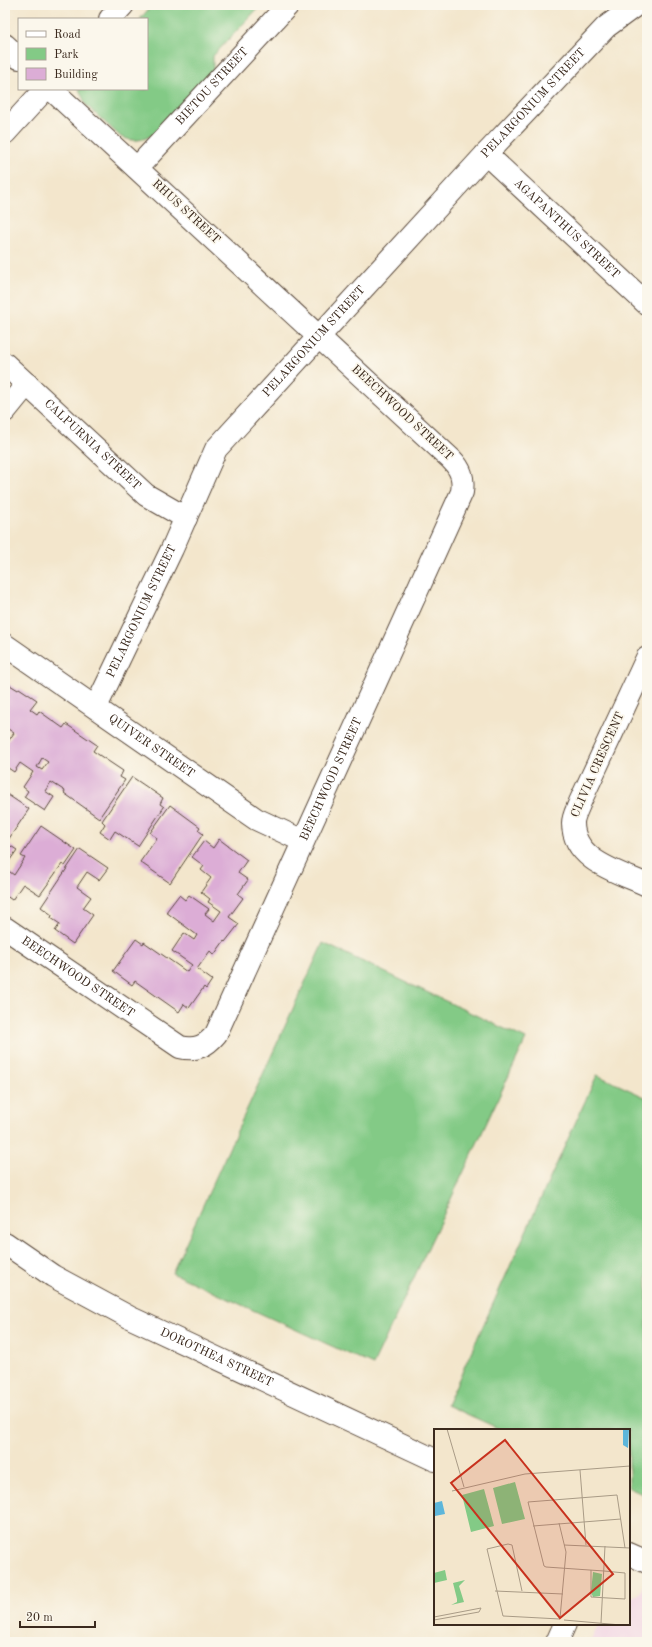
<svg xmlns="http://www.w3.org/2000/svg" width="652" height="1647" viewBox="0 0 652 1647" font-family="'Old Standard TT',serif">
<rect width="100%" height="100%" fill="#fbf7ec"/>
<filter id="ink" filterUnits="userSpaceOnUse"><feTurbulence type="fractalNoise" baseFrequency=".025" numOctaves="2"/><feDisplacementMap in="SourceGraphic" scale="8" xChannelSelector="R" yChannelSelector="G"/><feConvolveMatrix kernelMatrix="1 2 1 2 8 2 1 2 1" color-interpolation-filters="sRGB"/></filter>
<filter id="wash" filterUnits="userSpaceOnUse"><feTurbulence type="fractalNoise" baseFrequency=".012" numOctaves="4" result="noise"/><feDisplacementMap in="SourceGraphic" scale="16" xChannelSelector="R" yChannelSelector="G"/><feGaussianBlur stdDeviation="0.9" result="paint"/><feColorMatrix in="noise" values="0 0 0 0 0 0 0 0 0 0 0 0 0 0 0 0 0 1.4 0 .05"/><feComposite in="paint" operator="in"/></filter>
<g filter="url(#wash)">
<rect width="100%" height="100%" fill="#f3e6cc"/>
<!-- built -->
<path fill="#f1d0e3" d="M647,1577V1642H590L599,1624H629V1598L639,1594Z"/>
<!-- green -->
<path fill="#83ca86" stroke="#5f7a52" d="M152,5H261L213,56V70L154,134C143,141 134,142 121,137L86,105L79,89H147V19H140Z
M323,943L526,1039L373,1365L172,1273Z
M597,1075L647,1098V1496L629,1488V1430H502L447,1405Z"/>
<g id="blocks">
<!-- building -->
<path fill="#dcadd6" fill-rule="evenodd" d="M5,682L18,690L19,688L37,700L30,709L37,714L39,711L63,728L66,724L97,745L93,751L123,771L120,777L125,780L99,818L64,793L65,791L51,782L45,791L54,797L45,811L24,797L28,791L23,787L33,772L20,763L14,772L5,766V746L14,733L5,727ZM42,758L48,762L42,770L37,767Z
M132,777L163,798L160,804L164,807L138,846L115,831L110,839L100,832L105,824L102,821Z
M5,793L29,809L6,843L17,850L5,867Z
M170,805L200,827L198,830L203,834L170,883L140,862L157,838L150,833Z
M41,826L76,850L65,866L62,864L40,895L23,884L12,900L5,895V871L6,869L14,875L25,858L21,856Z
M219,839L247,860L238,873L248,880L238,894L243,898L229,917L239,924L225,942L224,941L214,955L210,951L197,969L212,980L206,989L204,987L189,1008L184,1004L179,1012L135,981L132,985L113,971L136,939L143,944L144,942L187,972L192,965L172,951L184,933L194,940L197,935L166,912L179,895L185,900L189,895L209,909L205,914L214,921L221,911L208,902L210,899L201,892L211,878L201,870L204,866L192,857L204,841L213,848Z
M80,849L108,868L99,880L87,872L77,887L91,897L83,908L93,915L73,944L55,931L60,924L51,918L52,915L41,907Z"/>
</g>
</g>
<g filter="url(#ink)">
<use href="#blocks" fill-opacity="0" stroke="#574638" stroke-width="1"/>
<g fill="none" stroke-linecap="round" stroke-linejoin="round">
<defs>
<g id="minor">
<path d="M110,19L123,5"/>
<path d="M5,45L19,58"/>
<path d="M5,133L45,89"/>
<path id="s1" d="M486,154L647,304"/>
<path id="s2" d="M137,168L288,5"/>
<path id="s3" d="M5,364L146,495L186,518"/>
<path d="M5,411L27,384"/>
<path id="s4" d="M5,645L256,819L303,841"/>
<path d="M647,658L580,802C578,808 573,816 573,823C573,861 619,872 647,885"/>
<path id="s5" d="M96,707L172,549L216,449L486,154L606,27L636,5"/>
<path id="s6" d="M5,928L180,1047C196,1051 206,1046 216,1034L462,492C464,478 461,469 451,459L51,89"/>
<path id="s7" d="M5,1243L53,1276L129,1317L435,1460"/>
<path d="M629,1554L647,1562"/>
<path d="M557,1642L565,1624"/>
</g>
</defs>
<!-- minor casing -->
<use href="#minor" stroke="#574638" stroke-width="24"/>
<!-- minor -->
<use href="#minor" stroke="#fff" stroke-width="22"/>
</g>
</g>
<g text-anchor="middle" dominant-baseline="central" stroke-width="3.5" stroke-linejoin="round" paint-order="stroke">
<!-- street labels -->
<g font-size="12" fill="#3b2a1e" stroke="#fbf7ec">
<text stroke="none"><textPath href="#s2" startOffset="111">BIETOU STREET</textPath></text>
<text stroke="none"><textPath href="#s5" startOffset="754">PELARGONIUM STREET</textPath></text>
<text transform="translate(186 212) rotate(43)">RHUS STREET</text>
<text stroke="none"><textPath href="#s1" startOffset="110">AGAPANTHUS STREET</textPath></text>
<text stroke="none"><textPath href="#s5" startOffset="430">PELARGONIUM STREET</textPath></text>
<text transform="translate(402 413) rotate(43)">BEECHWOOD STREET</text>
<text stroke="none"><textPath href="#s3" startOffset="119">CALPURNIA STREET</textPath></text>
<text stroke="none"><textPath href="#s5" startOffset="106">PELARGONIUM STREET</textPath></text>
<text stroke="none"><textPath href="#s4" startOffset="178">QUIVER STREET</textPath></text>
<text transform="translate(598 765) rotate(-66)">CLIVIA CRESCENT</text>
<text stroke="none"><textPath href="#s6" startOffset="532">BEECHWOOD STREET</textPath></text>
<text stroke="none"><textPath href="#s6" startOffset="88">BEECHWOOD STREET</textPath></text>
<text stroke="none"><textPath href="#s7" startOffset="241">DOROTHEA STREET</textPath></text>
</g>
</g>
<!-- overview -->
<g transform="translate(434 1429)">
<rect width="196" height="196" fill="#f3e6cc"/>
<path d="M81,53L91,90L68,95L59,59ZM50,60L60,97L37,103L28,66ZM11,141L13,151L0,154V144ZM159,143L168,145L166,167L159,168L157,163ZM31,151L25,157L30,173L17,176L23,173V170L19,154Z" fill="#83ca86"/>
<path d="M189,0H195L194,19L189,16ZM8,72L11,85L1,87L0,74Z" fill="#5db6da"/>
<path fill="none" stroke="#a99b86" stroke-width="1" d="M13,0L30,58M146,41L152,116M18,62L91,45L196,37M125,94L132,123L126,189M99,97L187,90M130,116L196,119M157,141V168L191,170V144L170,142L112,138L110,137L94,73L183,66L191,119M61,162L129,165M88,162L78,116L74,115L53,120L69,187L126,190M0,188L47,179L45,183L0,191M130,191L187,196M167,194L171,117"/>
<path fill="#c8321e" fill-opacity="0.15" stroke="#c8321e" stroke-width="2" d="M71,11L179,145L126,189L17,54Z"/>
<rect width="196" height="196" fill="none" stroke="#3b2a1e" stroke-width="2"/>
</g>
<!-- margin -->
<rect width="652" height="1647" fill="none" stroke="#fbf7ec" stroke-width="20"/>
<!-- legend -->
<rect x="18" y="18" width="130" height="72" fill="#fbf7ec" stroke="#aea59a"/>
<rect x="26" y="31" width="20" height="6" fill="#ffffff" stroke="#aea59a"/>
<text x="54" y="38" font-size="12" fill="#3b2a1e">Road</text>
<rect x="26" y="48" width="20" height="12" fill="#83ca86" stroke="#aea59a"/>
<text x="54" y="58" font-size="12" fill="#3b2a1e">Park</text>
<rect x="26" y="68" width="20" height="12" fill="#dcadd6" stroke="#aea59a"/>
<text x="54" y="78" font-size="12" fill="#3b2a1e">Building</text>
<!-- scale -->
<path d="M20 1621v6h75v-6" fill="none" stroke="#3b2a1e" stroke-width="2"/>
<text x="26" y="1621" font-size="12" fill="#3b2a1e" stroke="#fbf7ec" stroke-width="3" paint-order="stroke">20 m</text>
</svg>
